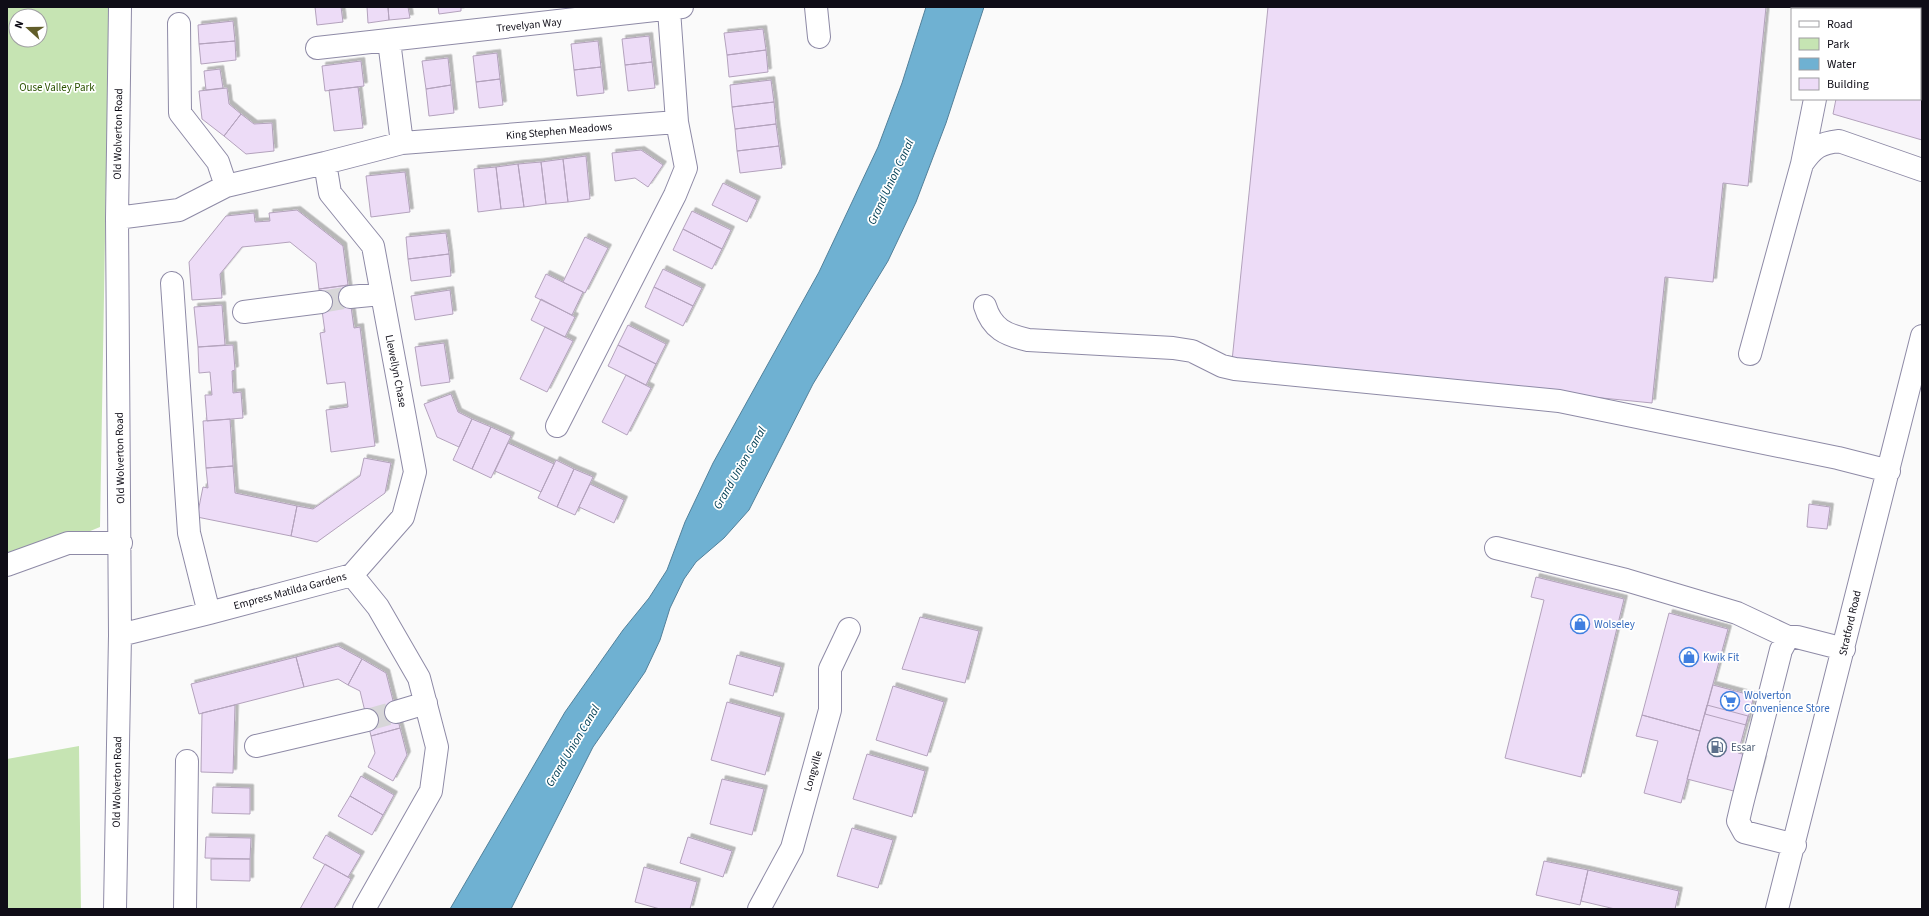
<svg xmlns="http://www.w3.org/2000/svg" width="1929" height="916" viewBox="0 0 1929 916" font-family="'Source Sans 3',sans-serif">
<defs>
<filter id="shadow"><feDropShadow dx="3.5" dy="-3.5" stdDeviation="0" flood-color="#0004"/></filter>
</defs>
<rect width="100%" height="100%" fill="#fafafa"/>
<!-- green -->
<path fill="#c6e4b3" fill-rule="evenodd" d="M7,7H109L100,527L7,565ZM16,16H40V40H16Z
M79,746L81,909H7V759Z"/>
<!-- water -->
<path fill="#6fb1d2" stroke="#52809a" d="M926,7H984L946,123L916,202L888,261L813,384L749,510L724,538L696,562L684,579L670,608L660,640L645,672L593,747L511,909H450L565,712L623,630L649,598L667,570L685,522L713,463L819,272L878,147L902,83Z"/>
<!-- building -->
<path fill="#eddcf7" stroke="#b3a2bc" filter="url(#shadow)" d="M315,7H341L343,22L317,25Z
M367,7H388L389,20L368,23Z
M388,7H408L410,18L389,20Z
M438,7H461V11L439,14Z
M1268,7H1766L1748,186L1723,183L1713,282L1665,277L1652,403L1232,361Z
M1860,7H1922V140L1833,114L1836,99H1920V9H1860Z
M233,21L235,41L199,44L198,25Z
M763,29L766,50L727,55L724,33Z
M649,36L652,62L625,65L622,39Z
M235,41L236,60L201,64L199,44Z
M598,41L601,67L574,70L571,44Z
M766,50L768,72L729,77L727,55Z
M497,53L500,79L476,82L473,56Z
M448,58L451,85L426,89L422,61Z
M361,61L364,86L325,91L322,66Z
M652,62L655,88L628,91L625,65Z
M601,67L604,93L577,96L574,70Z
M220,69L223,88L206,90L204,71Z
M500,79L503,105L479,108L476,82Z
M771,80L774,102L732,107L730,85Z
M451,85L454,113L429,116L426,89Z
M358,87L363,128L334,131L329,90Z
M227,88L229,104L241,114L224,136L202,119L199,91Z
M774,102L776,124L735,129L732,107Z
M241,114L254,124L272,123L274,151L246,154L224,136Z
M776,124L779,146L737,151L735,129Z
M779,146L782,168L740,173L737,151Z
M641,150L663,165L648,187L635,178L615,181L612,153Z
M586,156L590,199L568,202L563,159Z
M563,159L568,202L546,204L541,162Z
M541,162L546,204L524,207L518,164Z
M518,164L524,207L501,209L496,167Z
M496,167L501,209L478,212L474,169Z
M405,172L410,212L371,217L366,176Z
M723,183L757,200L747,222L712,205Z
M297,210L343,246L348,285L319,289L316,263L290,242L272,244L242,247L220,274L222,298L192,300L189,262L226,216L254,213L255,222L270,221L269,213Z
M692,211L731,230L722,249L683,229Z
M683,229L722,249L712,269L673,250Z
M446,233L449,254L408,259L406,237Z
M585,237L608,248L585,293L563,282Z
M449,254L451,276L411,281L408,259Z
M663,269L702,288L693,306L654,287Z
M546,274L583,292L572,315L535,297Z
M348,285L354,328L360,327L375,446L331,452L326,410L348,407L345,382L327,384L320,333L325,332L319,289Z
M654,287L693,306L683,326L645,307Z
M450,290L453,314L415,320L411,296Z
M541,299L575,317L565,337L531,320Z
M222,305L225,345L198,347L194,307Z
M628,325L666,344L656,364L618,345Z
M545,327L573,341L547,392L520,379Z
M444,343L450,382L421,386L415,347Z
M233,345L235,370L232,371L233,393L241,392L243,418L207,421L205,395H212L210,372L199,373L198,347Z
M618,345L656,364L646,385L608,366Z
M626,375L651,388L627,435L602,422Z
M451,394L458,412L472,419L459,447L437,437L424,404Z
M230,419L233,466L206,468L203,421Z
M472,419L491,427L472,469L453,460Z
M491,427L511,436L491,478L472,469Z
M508,443L554,464L541,492L495,471Z
M364,458L391,463L385,493L317,542L291,536L297,506L313,509L360,476Z
M556,460L574,469L557,507L538,498Z
M233,466L235,493L297,506L291,536L197,517L203,487L208,488L206,468Z
M574,469L593,477L575,515L557,507Z
M590,484L624,500L614,523L579,507Z
M1809,504L1830,507L1827,529L1807,527Z
M1536,577L1624,599L1581,777L1505,758L1544,600L1531,597Z
M1669,613L1728,629L1700,731L1642,715Z
M920,617L979,631L965,683L902,669Z
M338,646L362,659L348,685L338,679L304,687L296,657Z
M737,655L781,667L773,696L729,684Z
M296,657L304,687L199,714L191,684Z
M362,659L386,673L400,728L371,736L360,691L348,685Z
M1713,685L1754,696L1746,725L1705,714Z
M893,686L944,702L927,756L876,740Z
M727,702L781,717L765,775L711,760Z
M235,705L233,773L201,772L202,713Z
M1707,705L1748,716L1738,753L1763,759L1753,796L1687,779Z
M1642,715L1700,731L1681,803L1644,793L1658,741L1636,736Z
M400,728L407,755L393,781L368,767L375,753L371,736Z
M867,754L925,771L912,817L853,799Z
M361,776L394,795L383,815L350,796Z
M722,779L764,789L752,835L710,824Z
M213,787L250,788V814L212,813Z
M350,796L383,815L372,835L338,816Z
M852,828L893,840L878,888L837,876Z
M326,835L361,855L348,877L313,858Z
M206,837L251,838L250,859L205,858Z
M688,837L732,851L723,877L680,863Z
M211,859H250V881L211,880Z
M1544,861L1588,870L1580,905L1536,895Z
M325,864L351,879L334,909H300Z
M644,867L697,882L690,909H660L635,902Z
M1588,870L1679,891L1675,909H1615L1581,901Z"/>
<g fill="none" stroke-linecap="round" stroke-linejoin="round">
<!-- minor-tunnel -->
<path stroke="#d7d6d8" stroke-width="22" stroke-dasharray="22 11" stroke-linecap="butt" d="M321,302L350,297
M367,720L396,712"/>
<defs>
<path id="minor" d="M816,7L819,37
M1838,9L1839,7
M179,24L180,113L218,162L226,186
M389,41L402,143
M317,48L682,7
M325,163L330,193L373,246L415,472L403,517L352,575
M1802,164L1815,99
M117,218L179,210L226,186L325,163L402,143L677,122
M172,283L189,533L209,613
M350,297L381,294
M985,306C992,329 1006,335 1028,340L1173,348L1192,351L1222,366L1235,369L1559,401L1838,458L1889,471
M244,312L321,302
M1750,354L1802,164C1813,148 1820,143 1839,141L1922,170
M557,426L675,195L686,168L677,122L669,10
M1496,548L1626,580L1737,613L1788,637
M7,565L68,543H121
M120,635L209,613L352,575L378,607L419,678L437,747L431,791L364,909
M396,712L426,703
M256,746L367,720
M1795,845L1744,832L1738,821L1742,804L1781,650L1788,637H1797L1844,649
M115,909L120,635L117,218L120,7
M185,909L187,761
M759,909L792,848L830,710V669L849,629
M1777,909L1922,336"/>
</defs>
<!-- minor casing -->
<use href="#minor" stroke="#8e8aa6" stroke-width="24"/>
<!-- minor -->
<use href="#minor" stroke="#fff" stroke-width="22"/>
</g>
<!-- icons -->
<defs>
<symbol id="shop-ring" viewBox="-11 -11 22 22"><circle r="9.5" fill="#fff" stroke="#3f7fe0" stroke-width="1.5"/><path d="M-5-2.5h2.3a2.7 3.5 0 0 1 5.4 0H5L5.5 6h-11ZM-1.5-2.5h3a1.5 2.3 0 0 0-3 0Z" fill="#3f7fe0"/></symbol>
<symbol id="supermarket-ring" viewBox="-11 -11 22 22"><circle r="9.5" fill="#fff" stroke="#3f7fe0" stroke-width="1.5"/><path d="M-6-5.5h2.5l.6 2H6L4.5 2H-2.5L-4.4-4H-6ZM-1.5 3.2a1.3 1.3 0 1 0 .1 0ZM3 3.2a1.3 1.3 0 1 0 .1 0Z" fill="#3f7fe0"/></symbol>
<symbol id="fuel-ring" viewBox="-11 -11 22 22"><circle r="9.5" fill="#fff" stroke="#5c6f8a" stroke-width="1.5"/><path d="M-5.5-6h7V0h2V4h1.3V-2.5L3-4.5l.8-.8L6-3V5H2.5V1h-1V6h-7ZM-4.2-4.7v3.2H.2V-4.7Z" fill="#5c6f8a"/></symbol>
</defs>
<g fill-rule="evenodd">
<use href="#shop-ring" x="1569" y="613" width="22" height="22"/>
<use href="#shop-ring" x="1678" y="646" width="22" height="22"/>
<use href="#supermarket-ring" x="1719" y="690" width="22" height="22"/>
<use href="#fuel-ring" x="1706" y="736" width="22" height="22"/>
</g>
<g text-anchor="middle" dominant-baseline="central" stroke-width="3.5" stroke-linejoin="round" paint-order="stroke">
<!-- street labels -->
<g font-size="11" fill="#0f0d17" stroke="#fff">
<text transform="translate(529 25) rotate(-6)">Trevelyan Way</text>
<text transform="translate(559 131) rotate(-5)">King Stephen Meadows</text>
<text transform="translate(118 134) rotate(-89)">Old Wolverton Road</text>
<text transform="translate(396 371) rotate(79)">Llewellyn Chase</text>
<text transform="translate(120 458) rotate(-91)">Old Wolverton Road</text>
<text transform="translate(290 591) rotate(-15)">Empress Matilda Gardens</text>
<text transform="translate(1850 623) rotate(-77)">Stratford Road</text>
<text transform="translate(813 771) rotate(-74)">Longville</text>
<text transform="translate(117 782) rotate(-89)">Old Wolverton Road</text>
</g>
<!-- park labels -->
<g font-size="11" fill="#2b5200" stroke="#fff">
<text x="57" y="87">Ouse Valley Park</text>
</g>
<!-- shop labels -->
<g font-size="11" fill="#366cbe" stroke="#fff" text-anchor="start">
<text x="1594" y="624">Wolseley</text>
<text x="1703" y="657">Kwik Fit</text>
<text x="1744" y="695">Wolverton<tspan x="1744" dy="13">Convenience Store</tspan></text>
</g>
<!-- service labels -->
<g font-size="11" fill="#4e5e75" stroke="#fff" text-anchor="start">
<text x="1731" y="747">Essar</text>
</g>
<!-- water labels -->
<g font-size="12" font-style="italic" fill="#044056" stroke="#fff">
<text transform="translate(891 182) rotate(-65)">Grand Union Canal</text>
<text transform="translate(740 468) rotate(-60)">Grand Union Canal</text>
<text transform="translate(573 746) rotate(-59)">Grand Union Canal</text>
</g>
</g>
<!-- border -->
<rect width="1929" height="916" fill="none" stroke="#0f0d17" stroke-width="16"/>
<!-- legend -->
<rect x="1791" y="8" width="130" height="92" fill="#ffffff" stroke="#9f9ea2"/>
<rect x="1799" y="21" width="20" height="6" fill="#ffffff" stroke="#9f9ea2"/>
<text x="1827" y="28" font-size="12" fill="#0f0d17">Road</text>
<rect x="1799" y="38" width="20" height="12" fill="#c6e4b3" stroke="#9f9ea2"/>
<text x="1827" y="48" font-size="12" fill="#0f0d17">Park</text>
<rect x="1799" y="58" width="20" height="12" fill="#6fb1d2" stroke="#9f9ea2"/>
<text x="1827" y="68" font-size="12" fill="#0f0d17">Water</text>
<rect x="1799" y="78" width="20" height="12" fill="#eddcf7" stroke="#9f9ea2"/>
<text x="1827" y="88" font-size="12" fill="#0f0d17">Building</text>
<!-- north arrow -->
<g transform="translate(28 28) rotate(291)"><circle r="19" fill="#ffffff" stroke="#9f9ea2"/>
<path d="M0-3L7 15L0 10L-7 15Z" fill="#615d29"/>
<text y="-6" font-size="11" font-weight="bold" text-anchor="middle" fill="#0f0d17">N</text>
</g>
</svg>
